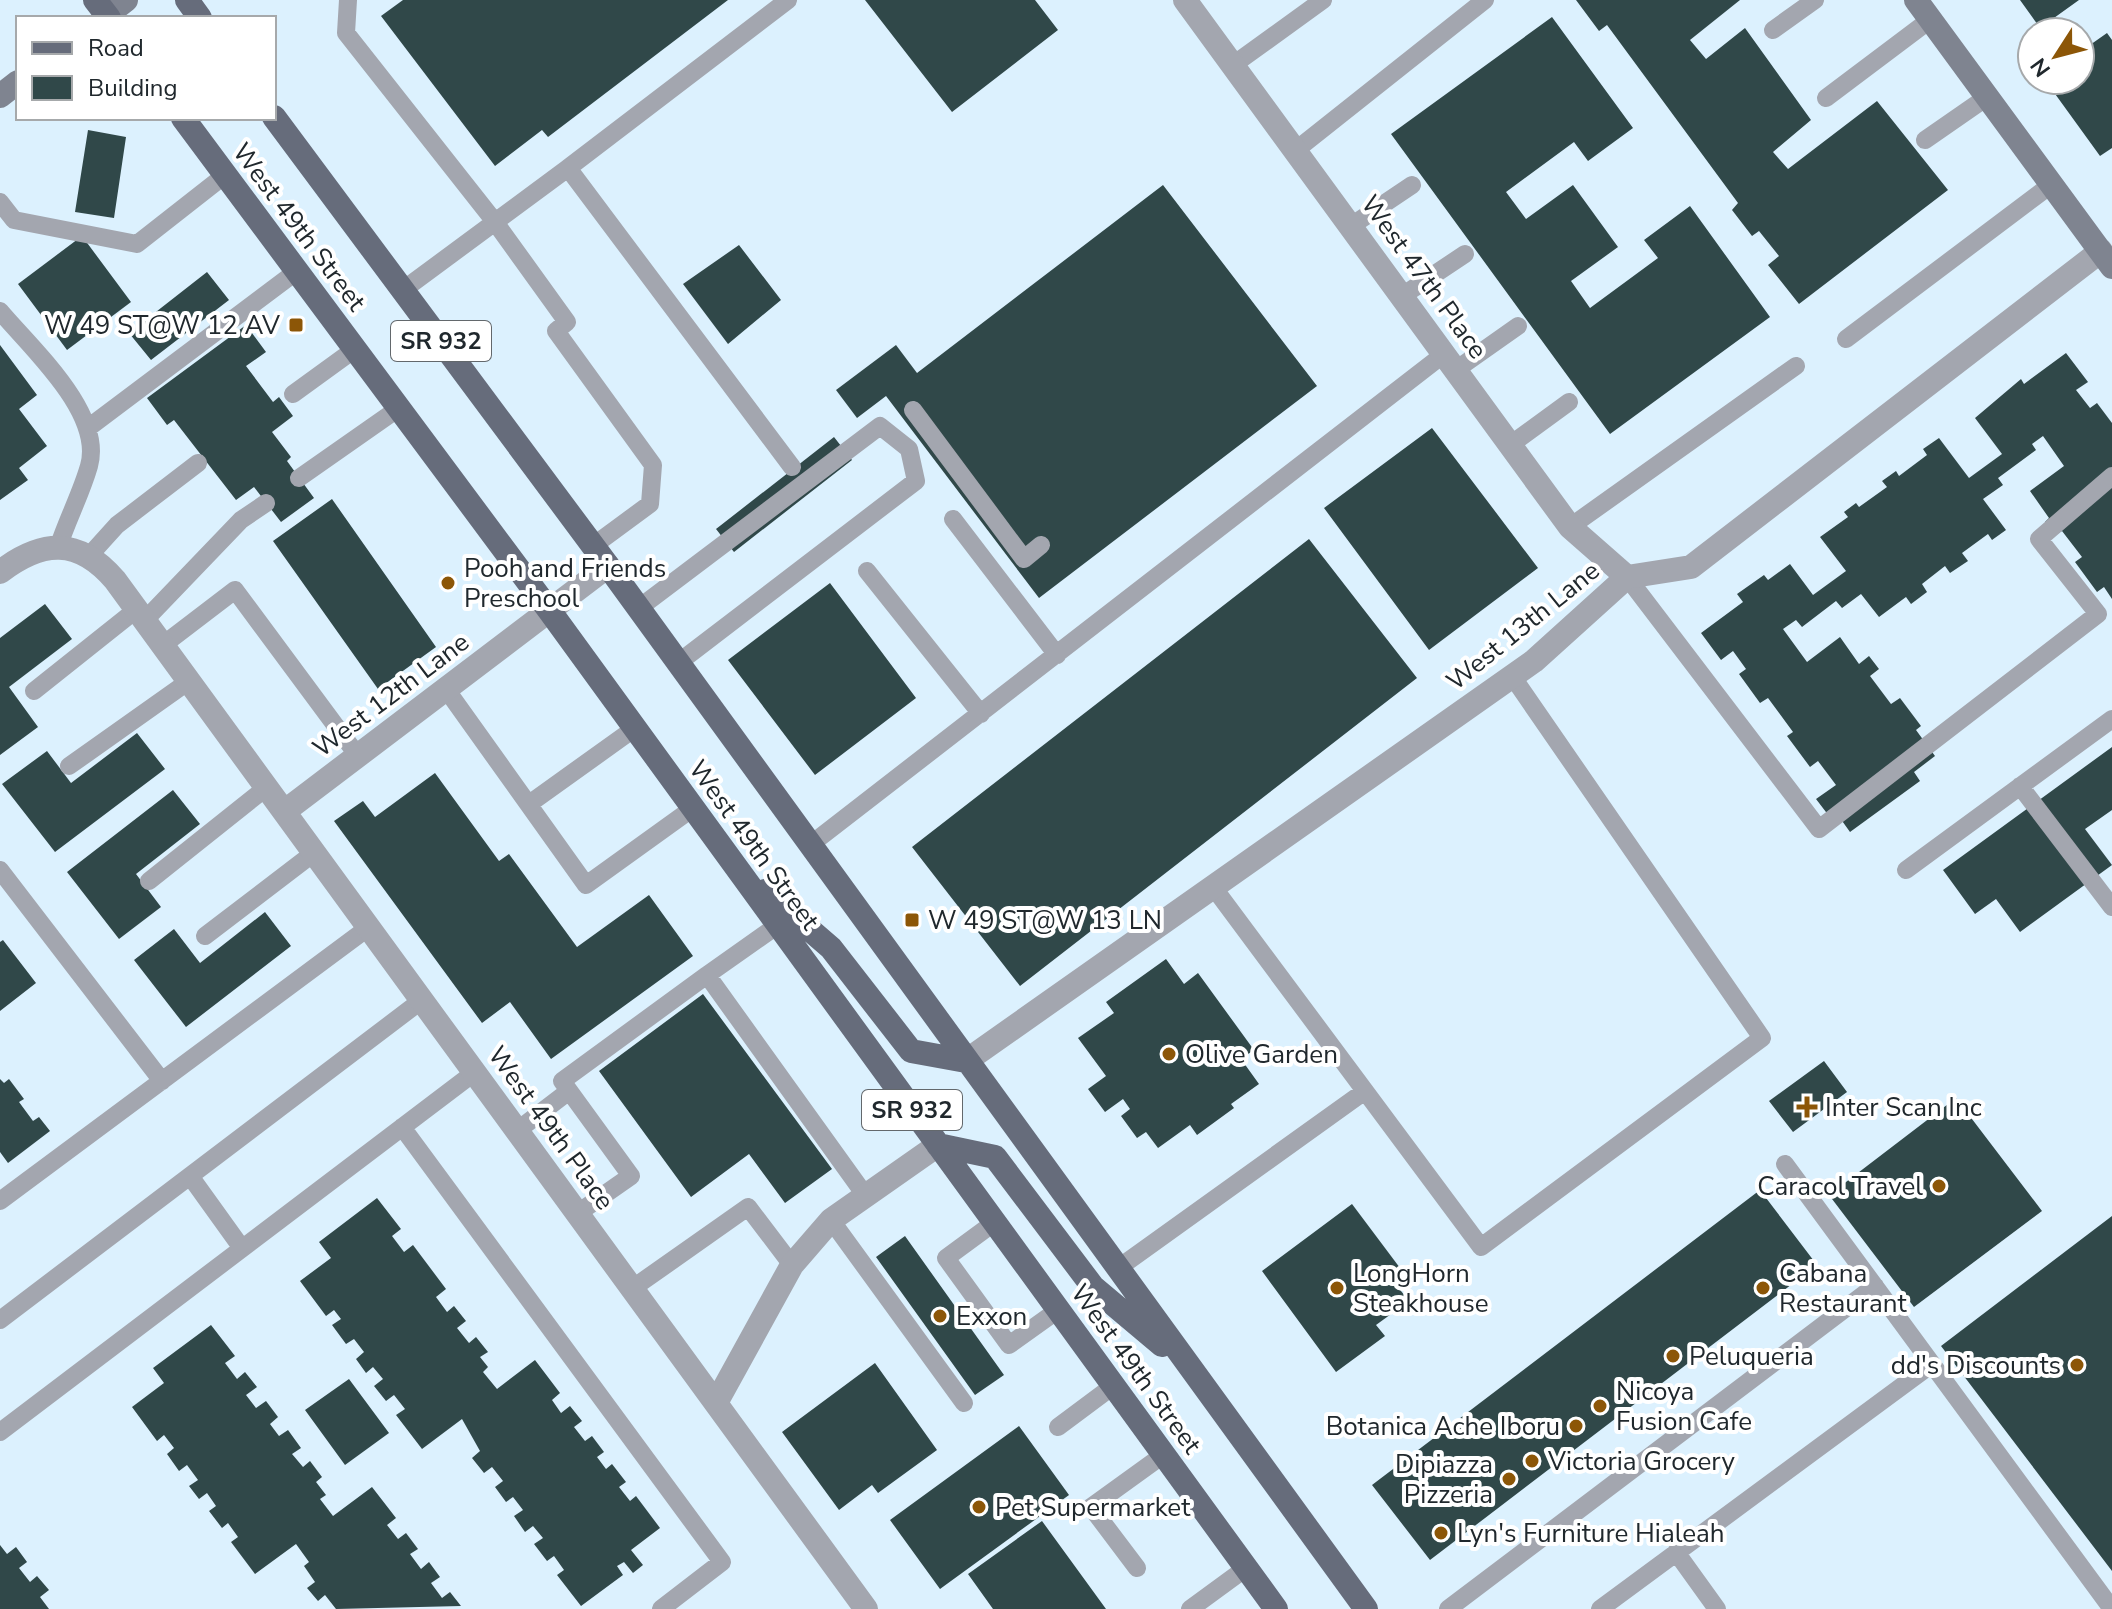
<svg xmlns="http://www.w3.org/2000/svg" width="2112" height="1609" viewBox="0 0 2112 1609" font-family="'Nunito Sans',sans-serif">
<rect width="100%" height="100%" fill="#dcf1fe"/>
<!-- building -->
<path fill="#304849" d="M403,0H728L548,137L542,130L495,166L381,16Z
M865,0H1035L1058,30L952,112Z
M1576,0H1740L1690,40L1706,59L1745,28L1811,120L1773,152L1788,169L1877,101L1948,190L1799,304L1768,265L1779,256L1759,231L1752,236L1732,210L1738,203L1607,25L1599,31Z
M2020,0H2079L2040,28Z
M1552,17L1633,128L1588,161L1574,142L1506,192L1526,219L1573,185L1618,247L1571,281L1590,308L1658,258L1644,240L1690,206L1770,317L1610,434L1391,134Z
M2107,33L2112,40V148L2100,156L2045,80H2080V52Z
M88,130L126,137L114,218L75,212Z
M1163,185L1317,386L1039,598L886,396L857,418L836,390L896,345L917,373Z
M82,236L131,302L67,350L18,284Z
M739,245L781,300L728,344L683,284Z
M207,272L229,300L151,360L129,333Z
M246,325L266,352L246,366L273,402L279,397L293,416L272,432L291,457L287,461L314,498L281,522L254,487L236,500L174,420L167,425L147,398Z
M0,345L37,395L19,409L47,446L19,468L28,480L0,500Z
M2066,353L2088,382L2076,390L2090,408L2097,403L2112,423V599L2104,587L2097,592L2075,562L2082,557L2062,531L2055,535L2045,522L2049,518L2030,491L2064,466L2043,436L2032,444L2036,450L1998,478L2003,485L1983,499L2006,530L1992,540L1988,534L1962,553L1968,561L1950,573L1945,566L1922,584L1927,592L1911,604L1906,597L1879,617L1861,594L1842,608L1836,601L1802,627L1796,620L1783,629L1807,662L1840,637L1859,664L1869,656L1879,669L1870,676L1891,704L1900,698L1921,726L1916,730L1935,756L1914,772L1920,781L1850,832L1835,811L1829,816L1816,799L1836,785L1818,761L1810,767L1787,736L1793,732L1768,698L1760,703L1739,674L1746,669L1733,651L1721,660L1701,633L1743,602L1737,594L1764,575L1768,580L1790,564L1813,595L1846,571L1820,537L1848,517L1844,512L1856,503L1859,507L1887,487L1882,481L1896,471L1899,476L1927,455L1923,449L1939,438L1969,478L2002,454L1975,418L2021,379L2024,384Z
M1432,428L1538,568L1429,650L1324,508Z
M834,437L852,460L734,552L716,529Z
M332,499L436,647L378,689L273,541Z
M1309,539L1417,678L1020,986L912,847Z
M830,583L916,698L815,775L728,660Z
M45,604L72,639L9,687L38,727L0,755V638Z
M137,733L165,769L55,852L2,784L47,751L71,783Z
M2112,747V810L2085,829L2112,865L2020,932L1996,899L1975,914L1943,870Z
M435,773L499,861L509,854L577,947L649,895L693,956L551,1059L510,1002L482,1023L334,821L363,801L375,817Z
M173,790L200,824L136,874L161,907L119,939L67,872Z
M265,912L291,946L186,1027L134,960L174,929L200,963Z
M3,940L36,983L0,1011V942Z
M1166,959L1184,984L1198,973L1254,1050L1241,1059L1259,1084L1231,1104L1234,1108L1197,1135L1190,1125L1158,1148L1146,1132L1137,1138L1121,1116L1130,1109L1123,1099L1105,1112L1088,1089L1106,1076L1078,1038L1114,1013L1106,1002Z
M703,994L832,1169L785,1203L749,1154L691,1197L599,1071Z
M1824,1061L1847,1092L1793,1132L1769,1101Z
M0,1079L4,1083L9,1079L24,1099L19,1102L33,1121L39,1117L50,1131L8,1163L0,1152Z
M1956,1098L2042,1211L1914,1307L1829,1195Z
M1760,1190L1817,1265L1430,1560L1372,1485Z
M377,1198L401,1229L392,1236L404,1252L413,1245L446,1289L436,1297L447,1312L454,1306L466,1321L457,1328L469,1343L476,1337L488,1352L480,1357L488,1367L483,1372L497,1389L535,1360L560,1393L552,1400L561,1413L570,1406L582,1421L574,1427L585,1441L592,1436L604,1452L597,1457L606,1469L612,1464L626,1482L619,1487L630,1501L636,1496L660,1528L631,1550L643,1565L633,1573L624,1562L617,1566L623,1575L581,1606L557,1575L564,1570L554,1556L547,1561L534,1544L543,1538L533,1526L525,1532L514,1516L523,1510L513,1497L506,1502L495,1487L503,1481L492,1467L484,1473L472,1458L480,1451L462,1419L422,1449L396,1415L405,1409L394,1395L386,1401L374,1386L383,1379L373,1367L366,1373L356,1359L364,1352L354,1339L346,1344L332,1325L341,1319L334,1310L326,1316L300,1281L331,1258L319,1242Z
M1352,1204L1400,1268L1389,1276L1409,1301L1376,1325L1385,1336L1336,1372L1262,1271Z
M2112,1216V1571L1941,1346Z
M905,1236L1004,1375L975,1395L876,1257Z
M211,1325L235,1356L225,1363L237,1379L245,1372L257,1387L246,1395L256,1408L266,1401L278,1417L270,1424L279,1436L288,1430L301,1448L292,1454L303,1467L310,1461L322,1477L316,1482L326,1495L320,1499L333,1516L372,1487L396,1518L387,1525L398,1539L406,1533L418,1549L410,1554L421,1569L429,1562L440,1577L431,1583L442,1598L450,1592L461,1606L336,1609L325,1595L318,1601L307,1588L315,1582L304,1566L309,1562L296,1544L255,1574L231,1542L238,1537L228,1523L222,1528L209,1511L216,1506L207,1493L199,1499L189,1486L198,1480L187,1465L179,1471L167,1454L174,1448L164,1435L157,1441L132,1407L164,1383L153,1368Z
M875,1363L937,1450L878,1493L872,1485L839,1510L782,1432Z
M349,1379L389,1433L345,1465L305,1410Z
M1019,1426L1069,1495L940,1589L890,1520Z
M1042,1521L1106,1609H993L968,1574Z
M0,1545L7,1554L16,1547L27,1562L19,1568L30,1582L37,1576L49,1590L40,1597L49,1609H0Z"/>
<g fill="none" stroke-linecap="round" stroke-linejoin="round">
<!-- lane -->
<path stroke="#a3a6af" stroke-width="18" d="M348,0L346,33L495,222L403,290
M1773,30L1815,0
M1233,65L1323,0
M1826,98L1931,19
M1925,140L1987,97
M1296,150L1485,0
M568,168L788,0
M0,202L14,220L137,244L225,175
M1351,226L1412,185
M1402,296L1465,254
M0,311C31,348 104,413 89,466C81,494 67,520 58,548
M1846,339L2052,184
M1457,369L1518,326
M293,394L355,349
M913,410L1024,559L1041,545
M88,428L297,271
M1510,445L1569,402
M299,478L399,408
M953,519L1057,655
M1570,527L1796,366
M593,546L650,504L653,465L556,331L567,322L495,222L568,168L792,467
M89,556L117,525L198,463
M867,571L981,714
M1627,577L1819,829L2098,614L2039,539L2112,476
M639,608L880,426L909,449L916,481L678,663
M145,620L241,520L266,503
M163,645L235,590L358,756
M446,689L586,885L693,808
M34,691L137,609
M69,766L189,681
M2020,786L2112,907
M529,804L635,728
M810,845L1444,354
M0,870L162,1081
M1906,870L2112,719
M149,881L267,787
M1214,888L1481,1247L1762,1038L1512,676
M778,925L707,975L865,1195
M205,936L315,852
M402,1127L722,1562L661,1609
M518,1130L569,1091
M1785,1164L2112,1609
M190,1176L241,1247
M0,1201L369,927
M578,1213L631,1176L562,1081L707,975
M831,1220L964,1403
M995,1222L946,1258L1009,1345L1058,1310
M1117,1269L1365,1091
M633,1288L748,1207L792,1265
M0,1320L422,1000
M1058,1427L1113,1386
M0,1432L475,1072
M1676,1552L1717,1609
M1137,1568L1091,1507L1163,1455
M1190,1609L1246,1568
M1448,1609L1875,1286
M1600,1609L1932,1364"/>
<!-- street -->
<path stroke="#a3a6af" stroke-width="24" d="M1185,0L1570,527L1627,577
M0,572C42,540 78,537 115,580L866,1609
M285,811L608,566
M966,1061L1534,661L1627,577L1691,567L2101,251
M716,1403L792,1265L831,1220L938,1145"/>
<!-- secondary -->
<path stroke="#7f8490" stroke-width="24" d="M1916,0L2112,267
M103,18L126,0
M0,96L18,82"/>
<!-- primary -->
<path stroke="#666c7b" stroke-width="24" d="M95,0L109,18
M187,0L200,18
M274,117L608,566L1366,1609
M183,118L549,610L1276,1609
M765,891L831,948L911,1051L966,1061
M938,1145L995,1157L1093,1287L1162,1345"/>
</g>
<!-- markers -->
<g fill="#8c5607" stroke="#fff" stroke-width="3">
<rect x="288" y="317" width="16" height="16" rx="4"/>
<circle cx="448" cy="583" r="8"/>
<rect x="904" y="912" width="16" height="16" rx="4"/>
<circle cx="1169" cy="1054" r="8"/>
<path d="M1803 1095h8v8h8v8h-8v8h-8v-8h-8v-8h8z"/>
<circle cx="1939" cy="1186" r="8"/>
<circle cx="1337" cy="1288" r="8"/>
<circle cx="1763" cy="1288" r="8"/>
<circle cx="940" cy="1316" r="8"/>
<circle cx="1673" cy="1356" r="8"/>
<circle cx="2077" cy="1365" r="8"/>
<circle cx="1600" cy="1406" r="8"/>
<circle cx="1576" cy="1426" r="8"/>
<circle cx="1532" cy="1461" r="8"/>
<circle cx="1509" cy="1479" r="8"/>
<circle cx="979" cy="1507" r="8"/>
<circle cx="1441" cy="1533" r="8"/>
</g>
<g text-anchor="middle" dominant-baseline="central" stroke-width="8" stroke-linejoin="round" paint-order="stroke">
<!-- shield labels -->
<g fill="#fff" stroke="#63686c" stroke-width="2">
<rect x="391" y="321" width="100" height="40" rx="6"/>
<rect x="862" y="1090" width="100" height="40" rx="6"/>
</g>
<g font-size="24" font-weight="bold" fill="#20282d">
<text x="441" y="341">SR 932</text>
<text x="912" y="1110">SR 932</text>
</g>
<!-- street labels -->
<g font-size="26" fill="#20282d" stroke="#fff">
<text transform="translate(299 227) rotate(53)">West 49th Street</text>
<text transform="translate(1424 277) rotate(54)">West 47th Place</text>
<text transform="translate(1523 626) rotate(-39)">West 13th Lane</text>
<text transform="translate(391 695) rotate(-37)">West 12th Lane</text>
<text transform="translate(754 845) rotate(54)">West 49th Street</text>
<text transform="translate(551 1128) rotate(54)">West 49th Place</text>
<text transform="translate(1136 1369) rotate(54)">West 49th Street</text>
</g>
<!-- poi labels -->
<g font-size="26" fill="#20282d" stroke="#fff" text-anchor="start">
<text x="280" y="325" text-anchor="end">W 49 ST@W 12 AV</text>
<text x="464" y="568">Pooh and Friends<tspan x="464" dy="30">Preschool</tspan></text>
<text x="928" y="920">W 49 ST@W 13 LN</text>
<text x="1185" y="1054">Olive Garden</text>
<text x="1825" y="1107">Inter Scan Inc</text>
<text x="1923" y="1186" text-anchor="end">Caracol Travel</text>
<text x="1353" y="1273">LongHorn<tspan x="1353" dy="30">Steakhouse</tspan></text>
<text x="1779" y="1273">Cabana<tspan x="1779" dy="30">Restaurant</tspan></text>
<text x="956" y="1316">Exxon</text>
<text x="1689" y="1356">Peluqueria</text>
<text x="2061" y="1365" text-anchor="end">dd's Discounts</text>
<text x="1616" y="1391">Nicoya<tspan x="1616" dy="30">Fusion Cafe</tspan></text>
<text x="1560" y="1426" text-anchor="end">Botanica Ache Iboru</text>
<text x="1548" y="1461">Victoria Grocery</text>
<text x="1493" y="1464" text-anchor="end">Dipiazza<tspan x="1493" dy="30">Pizzeria</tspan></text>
<text x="995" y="1507">Pet Supermarket</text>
<text x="1457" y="1533">Lyn's Furniture Hialeah</text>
</g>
</g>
<!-- legend -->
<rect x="16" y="16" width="260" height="104" fill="#ffffff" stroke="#a6a9ab" stroke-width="2"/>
<rect x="32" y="42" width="40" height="12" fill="#666c7b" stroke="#a6a9ab" stroke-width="2"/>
<text x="88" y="56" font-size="24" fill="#20282d">Road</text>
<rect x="32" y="76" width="40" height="24" fill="#304849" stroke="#a6a9ab" stroke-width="2"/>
<text x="88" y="96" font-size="24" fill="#20282d">Building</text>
<!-- north arrow -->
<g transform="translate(2056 56) rotate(234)"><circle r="38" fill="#ffffff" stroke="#a6a9ab" stroke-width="2"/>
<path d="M0-6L14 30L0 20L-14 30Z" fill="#8c5607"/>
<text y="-12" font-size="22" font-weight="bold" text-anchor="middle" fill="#20282d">N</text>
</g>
</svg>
